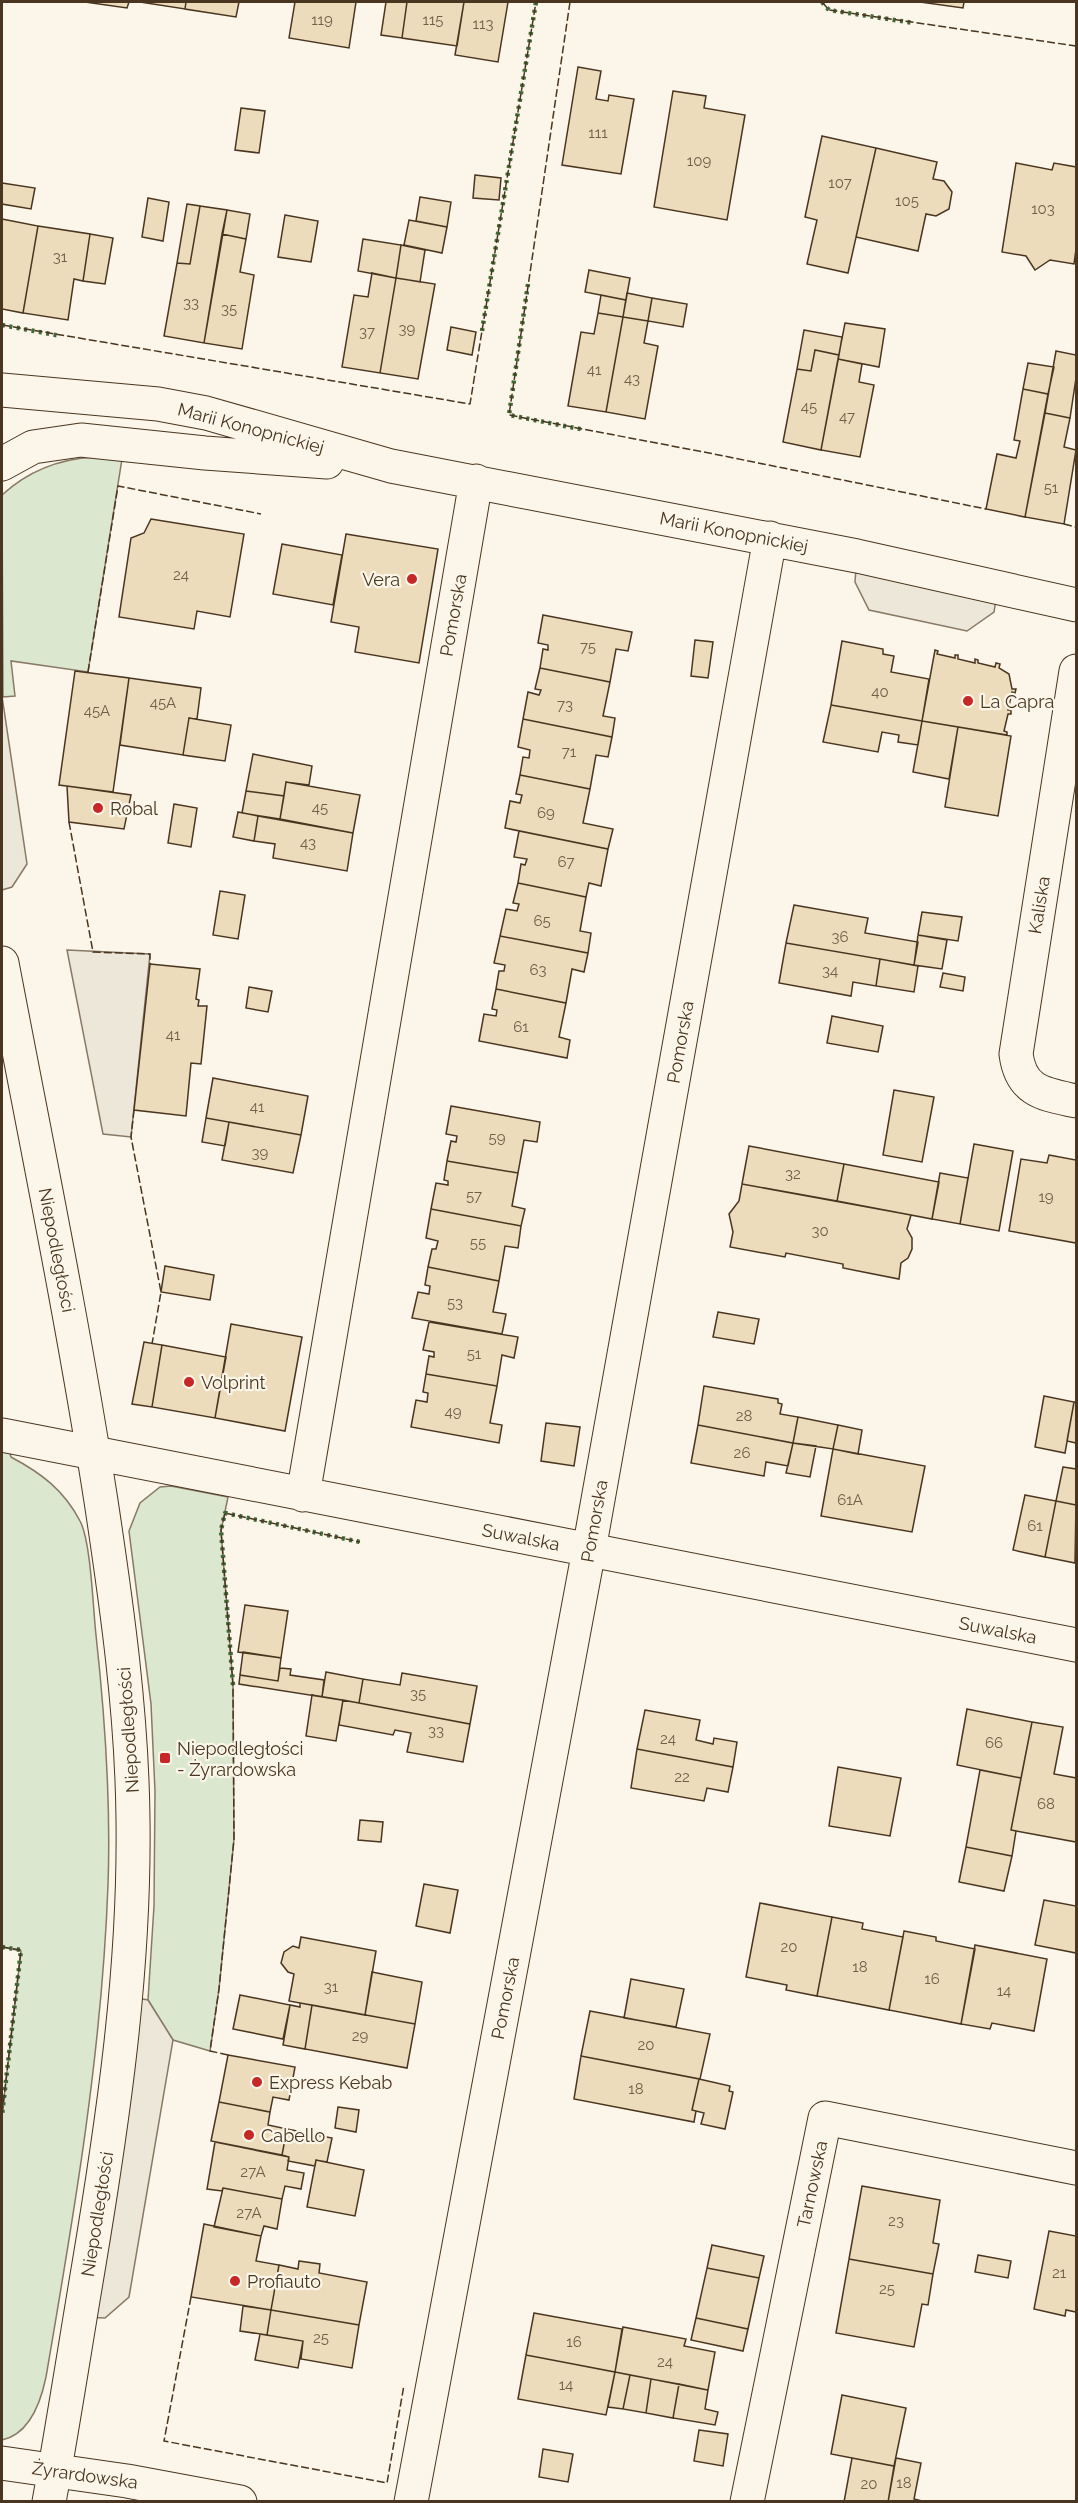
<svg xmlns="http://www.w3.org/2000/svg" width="1078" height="2503" viewBox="0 0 1078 2503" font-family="Raleway,sans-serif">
<rect width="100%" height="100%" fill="#fbf6e9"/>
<!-- green -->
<path fill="#dce7d0" stroke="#887966" stroke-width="1.5" d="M94,457L122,459L88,672L11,661L15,696L3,697L2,495C27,472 59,459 94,457Z
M2,1435L5,1436L11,1457C41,1473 64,1490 80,1521C91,1541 93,1609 96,1635C105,1717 111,1802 108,1885C102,2051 74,2214 46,2377C41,2401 30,2434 2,2440V2115L21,1951L2,1947Z
M171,1486L228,1497L221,1531L233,1685L234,1839L219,1989L210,2051L173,2040L148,2000L154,1906L155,1791L151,1704L129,1531L140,1503L160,1487Z"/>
<!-- parking -->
<path fill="#ede7d9" stroke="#887966" stroke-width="1.5" d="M857,556L998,587L994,612L967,631L869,610L855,582Z
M2,696L27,864L12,887L2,890Z
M67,950L150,954L131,1137L103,1134Z
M126,1996L148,2000L173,2040L129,2297L105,2318L80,2317Z"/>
<!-- building -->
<path fill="#ecdcbc" stroke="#4a3520" stroke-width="1.5" d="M85,2H129L127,8Z
M140,2H186L185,9Z
M186,2H239L236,17L185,9Z
M295,2H356L349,48L289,38Z
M386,2H407L402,38L381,35Z
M407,2H464L457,46L402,38Z
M464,2H508L498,62L455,55Z
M920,2H964L963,8Z
M578,67L601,71L596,99L608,101L609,95L634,99L621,174L562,165Z
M673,91L706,96L704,108L745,115L727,220L654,207Z
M241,108L265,111L259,153L235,150Z
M822,136L876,148L848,273L807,264L817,220L805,217Z
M876,148L937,162L933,179L944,181L952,192L949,209L936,216L926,214L918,251L856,237Z
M1016,163L1052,170L1054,163L1076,167V249L1074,264L1050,260L1035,270L1026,256L1002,252Z
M475,175L501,178L499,200L473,198Z
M2,183L35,188L31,209L2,204Z
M420,197L451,202L447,227L416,221Z
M148,198L169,202L163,241L142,237Z
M187,204L200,206L190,264L177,263Z
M200,206L227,210L204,343L164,336L177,263L190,264Z
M227,210L250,214L246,239L222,234Z
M285,215L318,221L311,262L278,257Z
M2,219L38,226L23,313L2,309Z
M409,220L447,227L442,253L404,245Z
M38,226L90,234L83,281L74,279L68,320L23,313Z
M90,234L113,238L105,284L83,281Z
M222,234L246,239L240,272L254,275L242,349L204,343Z
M363,239L401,245L396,278L358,271Z
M401,245L425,250L420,282L396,278Z
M589,270L630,278L626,300L585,292Z
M372,273L396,278L380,373L342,367L354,295L368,297Z
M396,278L435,284L418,379L380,373Z
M627,293L652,298L648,321L623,317Z
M601,295L626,300L623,317L598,313Z
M652,298L687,304L683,327L648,321Z
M598,313L623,317L606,412L568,406L581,332L594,334Z
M623,317L648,321L644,343L658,346L645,419L606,412Z
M845,323L885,329L879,367L838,359Z
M451,327L476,332L472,355L447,350Z
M804,330L842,337L839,355L815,350L811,371L797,369Z
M815,350L839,355L821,450L783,442L797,369L811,371Z
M1056,351L1076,355V378L1070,418L1045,413Z
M838,359L862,364L859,382L874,385L860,457L821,450Z
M1028,363L1054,367L1048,394L1023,389Z
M1023,389L1048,394L1025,517L986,509L997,454L1016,458L1020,441L1014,440Z
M1045,413L1070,418L1064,447L1076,450L1064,524L1025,517Z
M151,519L244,534L230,617L197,611L194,629L119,617L131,538L144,533Z
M346,534L438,549L419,663L355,652L359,627L331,622Z
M282,544L342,555L333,605L273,594Z
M543,615L632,632L628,651L616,649L610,682L540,668L543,649L548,650V645L538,643Z
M695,640L713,642L708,678L691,676Z
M842,641L883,649V654L894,656L891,672L929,679L922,721L831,705Z
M935,650L938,651L937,654L955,658V655H958V659L975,663V659L978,660V663L995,667L996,663L1000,664L999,668L1009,674L1012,689H1016L1015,693L1012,692L1008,710H1011V714H1008L1004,731L1007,732V735L922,721Z
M540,668L610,682L603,716L615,718L612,737L523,719L528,692L539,695L541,690L535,689Z
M75,671L129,678L113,792L59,785Z
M129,678L201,688L197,719L189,718L183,755L120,745Z
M831,705L922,721L918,745L898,742L899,735L882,732L878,752L823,742Z
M189,718L231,725L225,761L183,755Z
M523,719L612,737L608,757L596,755L590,789L520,775L523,757L529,758L530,750L518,747Z
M922,721L958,727L949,779L913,772Z
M958,727L1011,736L998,816L945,807Z
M253,754L312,766L309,785L286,782L284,796L246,791Z
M520,775L590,789L583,823L613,829L608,849L505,828L510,801L520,803L522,795L516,794Z
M286,782L360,795L353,833L280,819Z
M67,786L131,795L124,829L69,822Z
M246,791L284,796L280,819L242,813Z
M174,804L197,808L191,847L168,843Z
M238,812L258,816L254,841L233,837Z
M258,816L353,833L347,871L273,858L275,844L254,841Z
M519,831L608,849L601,886L589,883L586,897L518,883L521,864L525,865L527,859L514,857Z
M518,883L586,897L580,931L591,933L588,953L500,936L506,909L517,911L519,904L513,903Z
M220,891L245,895L238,939L213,935Z
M794,905L868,918L865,933L918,942L914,965L786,943Z
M922,912L962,917L958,941L918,935Z
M918,935L947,940L942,969L914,965Z
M500,936L588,953L584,972L572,969L566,1003L496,989L499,971H504L505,965L494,963Z
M786,943L880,959L876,986L853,982L851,996L779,983Z
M880,959L918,966L914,992L876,986Z
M150,964L200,969L196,999L199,1000L198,1006H207L201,1064L191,1063L186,1116L134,1110Z
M943,973L965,977L963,991L940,987Z
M249,987L272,991L268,1012L246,1008Z
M496,989L566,1003L559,1037L570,1040L567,1058L479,1041L484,1014L496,1016L497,1010L492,1009Z
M832,1016L883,1026L878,1052L827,1043Z
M213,1078L308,1096L301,1135L206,1118Z
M894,1090L934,1097L922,1162L883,1155Z
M451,1106L540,1122L537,1142L524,1140L518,1173L447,1161L451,1141L456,1142L457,1136L446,1134Z
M206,1118L229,1122L225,1146L202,1142Z
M229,1122L301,1135L293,1173L222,1160Z
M974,1144L1013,1151L999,1231L960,1224Z
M749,1146L844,1164L837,1201L742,1184Z
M1049,1155L1076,1160V1243L1009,1231L1021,1159L1047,1163Z
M447,1161L518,1173L512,1206L525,1209L521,1226L431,1209L436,1183L448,1185V1181L444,1180Z
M844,1164L939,1182L932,1219L837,1201Z
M940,1173L968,1178L960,1224L932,1219Z
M742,1184L911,1215L907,1229L912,1238V1249L908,1258L901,1263L899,1279L843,1268V1264L786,1253L785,1257L730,1247L733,1232L729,1214L739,1201Z
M431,1209L521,1226L518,1248L505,1246L499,1281L428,1267L432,1249H436L438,1241L426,1238Z
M165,1266L214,1275L210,1300L161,1292Z
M428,1267L499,1281L493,1312L506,1314L502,1334L412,1318L418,1292L429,1294L430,1286L425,1285Z
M718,1312L759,1319L754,1344L713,1337Z
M429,1322L518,1337L514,1358L502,1355L497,1386L426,1374L429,1356L434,1357V1352L423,1350Z
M231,1324L302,1337L285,1431L215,1418Z
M144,1342L162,1345L152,1407L132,1404Z
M162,1345L226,1357L215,1418L152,1407Z
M426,1374L497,1386L490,1423L502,1425L499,1443L411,1427L416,1400L427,1402L428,1393L423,1392Z
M704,1386L778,1399V1403L782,1404L780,1414L798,1417L793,1443L698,1425Z
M1044,1396L1074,1402L1065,1453L1035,1447Z
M1074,1402H1076V1443L1067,1441Z
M798,1417L838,1425L833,1449L793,1443Z
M546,1423L580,1427L574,1466L541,1461Z
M698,1425L793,1443L788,1466L766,1462L764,1476L691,1463Z
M838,1425L862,1430L858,1454L833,1449Z
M793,1443L816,1446L810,1477L786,1473Z
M833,1449L925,1466L912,1532L821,1516Z
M1063,1467L1076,1469V1505L1056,1501Z
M1025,1495L1056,1501L1045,1557L1013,1550Z
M1056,1501L1076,1505L1075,1563L1045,1557Z
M245,1605L288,1611L281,1658L238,1652Z
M243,1652L281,1658L278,1681L240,1675Z
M280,1668L291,1669L290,1675L324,1680L322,1697L239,1684L240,1675L278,1681Z
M326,1672L363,1679L359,1703L322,1697Z
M402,1673L477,1686L470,1724L359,1703L363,1679L400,1685Z
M312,1695L343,1700L336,1741L306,1736Z
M343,1700L470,1724L463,1762L407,1752L411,1733L395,1730L393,1735L339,1725Z
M967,1709L1032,1722L1021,1778L957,1765Z
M645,1710L700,1720L696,1740L713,1744L714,1738L737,1742L733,1767L637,1749Z
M1032,1722L1063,1727L1054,1774L1076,1778V1842L1011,1830Z
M637,1749L733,1767L728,1792L707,1788L704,1801L631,1788Z
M838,1767L901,1778L890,1836L829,1826Z
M980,1770L1021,1778L1011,1830L1016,1831L1012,1856L966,1847Z
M360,1820L383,1822L381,1842L358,1840Z
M966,1847L1012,1856L1004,1891L959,1882Z
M424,1884L458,1890L450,1933L416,1926Z
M1044,1900L1076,1906V1953L1035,1945Z
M760,1903L832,1917L817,1996L786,1990L787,1985L746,1977Z
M832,1917L863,1923L862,1929L903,1937L889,2010L817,1996Z
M904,1931L936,1937V1941L975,1949L961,2024L889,2010Z
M301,1937L376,1951L365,2015L289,2001L294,1974L288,1972L281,1963L284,1952L293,1946L299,1948Z
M975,1945L1047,1959L1034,2031L992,2023L990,2029L961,2024Z
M372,1972L422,1982L415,2024L365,2015Z
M631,1979L684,1989L676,2027L624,2018Z
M240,1995L290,2005L283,2039L233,2029Z
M300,2003L312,2005L305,2049L283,2045L290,2005L300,2007Z
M312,2005L415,2024L407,2068L305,2049Z
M590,2011L710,2034L700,2079L581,2056Z
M228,2055L295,2067L289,2100L273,2097L270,2112L219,2102Z
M581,2056L699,2079L692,2110L696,2111L694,2122L574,2099Z
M699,2079L730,2086L729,2091L733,2092L725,2129L701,2124L704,2113L692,2110Z
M219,2102L270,2112L268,2125L287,2129L282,2155L211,2141Z
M338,2107L359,2110L356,2132L335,2128Z
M287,2129L332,2138L327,2162L316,2160L315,2166L288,2161L289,2157L282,2155Z
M215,2142L289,2157L287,2170L304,2173L301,2189L285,2186L282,2199L223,2188L222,2191L207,2189Z
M316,2160L364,2170L355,2216L307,2207Z
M862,2186L940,2200L933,2243L939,2244L933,2274L849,2259Z
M223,2188L282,2199L277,2229L264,2226L261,2236L214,2227Z
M204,2224L261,2236L256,2261L279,2265L271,2310L191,2297Z
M1049,2231L1076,2236V2312L1066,2310L1065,2316L1034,2309Z
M712,2245L764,2256L759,2278L707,2268Z
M978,2255L1011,2261L1008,2278L975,2272Z
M849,2259L933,2274L928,2305L922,2304L914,2347L836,2333Z
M299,2261L320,2264L319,2273L367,2282L359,2325L271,2310L279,2265L298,2269Z
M707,2268L759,2278L748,2329L696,2318Z
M243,2306L271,2310L267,2335L240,2331Z
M271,2310L359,2325L352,2368L301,2359L303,2341L267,2335Z
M534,2313L622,2329L615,2372L526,2355Z
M696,2318L748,2329L743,2351L691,2340Z
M623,2327L686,2339L684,2346L715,2352L708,2390L615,2372Z
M260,2334L303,2341L298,2368L255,2360Z
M526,2355L615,2372L606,2415L518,2399Z
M615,2372L630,2375L623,2409L608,2407Z
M630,2375L651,2379L646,2413L623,2409Z
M651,2379L679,2384L673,2418L646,2413Z
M679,2384L708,2390L705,2409L718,2412L715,2425L673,2418Z
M842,2395L906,2408L894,2466L831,2454Z
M699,2430L728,2434L723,2466L694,2461Z
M543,2449L573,2454L568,2482L539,2477Z
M852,2458L894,2466L888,2502H844Z
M896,2458L921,2463L914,2499L926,2502H888Z"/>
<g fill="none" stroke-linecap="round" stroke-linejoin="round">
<defs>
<path id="minor" d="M2,390L158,404L206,413L391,466L857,556L1076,605
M2,464L33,447L81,440L205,453L327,462
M1076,671L1016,1054C1021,1092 1044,1094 1076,1101
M2,1435L1076,1645
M303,1495L476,481
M2,2463L127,2481L240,2502
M411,2502L589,1550L770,538
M747,2502L825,2118L1076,2168"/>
<path id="tertiary" d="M2,963C36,1142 73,1321 101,1501C117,1607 132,1713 133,1820C135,1971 113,2121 88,2270C75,2347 63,2425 49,2502"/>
</defs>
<!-- minor casing -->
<use href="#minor" stroke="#4a3520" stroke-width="35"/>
<!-- tertiary casing -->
<use href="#tertiary" stroke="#4a3520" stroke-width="35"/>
<!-- minor -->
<use href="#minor" stroke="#fbf6e9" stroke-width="33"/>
<!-- tertiary -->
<use href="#tertiary" stroke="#fbf6e9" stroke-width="33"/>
<!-- hedge -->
<path stroke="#436837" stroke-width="4.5" stroke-dasharray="3 4.5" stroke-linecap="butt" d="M822,2L829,10L914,23
M528,284L509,415L585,430
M2,325L61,336
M482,331L536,2
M233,1685L221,1530L225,1513L360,1542
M2,1947L21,1950L2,2115"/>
<!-- fence -->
<path stroke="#4a3520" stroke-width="1.5" stroke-dasharray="8 3" stroke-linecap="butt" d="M570,2L509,415L709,453L986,509
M822,2L829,10L1076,46
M2,325L470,404L536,2
M1064,524L1076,527
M88,672L118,486L261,514
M69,822L93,952L150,954V964
M134,1110L131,1137L161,1292L152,1344
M2,1947L21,1950L2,2115
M228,2055L210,2051L219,1989L234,1839L233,1685L221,1530L225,1513L360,1542
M191,2297L164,2441L387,2483L404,2385"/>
</g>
<!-- markers -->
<g fill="#c62828" stroke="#fbf6e9" stroke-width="2">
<circle cx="412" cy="579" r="6"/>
<circle cx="968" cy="701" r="6"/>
<circle cx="98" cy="808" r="6"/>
<circle cx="189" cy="1382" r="6"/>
<rect x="159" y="1752" width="12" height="12" rx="3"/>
<circle cx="257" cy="2082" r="6"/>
<circle cx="249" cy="2135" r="6"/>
<circle cx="235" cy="2281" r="6"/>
</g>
<g text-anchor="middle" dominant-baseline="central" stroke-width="4.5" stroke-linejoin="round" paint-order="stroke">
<!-- number labels -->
<g font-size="15" fill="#725f47">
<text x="322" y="20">119</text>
<text x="433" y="20">115</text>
<text x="483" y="24">113</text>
<text x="598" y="133">111</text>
<text x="699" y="161">109</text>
<text x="840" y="183">107</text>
<text x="907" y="201">105</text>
<text x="1043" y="209">103</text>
<text x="60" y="257">31</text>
<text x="191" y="303">33</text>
<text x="229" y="309">35</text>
<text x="407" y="329">39</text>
<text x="367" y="332">37</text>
<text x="594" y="370">41</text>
<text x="632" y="379">43</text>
<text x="809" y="407">45</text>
<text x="847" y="417">47</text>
<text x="1051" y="488">51</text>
<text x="181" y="575">24</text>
<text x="588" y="647">75</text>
<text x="880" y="692">40</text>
<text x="163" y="703">45A</text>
<text x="565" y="705">73</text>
<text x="97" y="711">45A</text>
<text x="569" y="752">71</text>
<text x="320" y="808">45</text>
<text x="546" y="813">69</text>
<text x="308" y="843">43</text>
<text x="566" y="862">67</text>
<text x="542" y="921">65</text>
<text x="840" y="937">36</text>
<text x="538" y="970">63</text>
<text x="830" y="971">34</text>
<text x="521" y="1027">61</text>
<text x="173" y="1035">41</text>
<text x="257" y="1107">41</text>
<text x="497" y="1138">59</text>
<text x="260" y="1153">39</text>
<text x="793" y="1174">32</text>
<text x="474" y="1196">57</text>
<text x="1046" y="1197">19</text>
<text x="820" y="1231">30</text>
<text x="478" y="1243">55</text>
<text x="455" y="1303">53</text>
<text x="474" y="1354">51</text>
<text x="453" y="1412">49</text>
<text x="744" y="1416">28</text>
<text x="742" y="1453">26</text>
<text x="850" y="1500">61A</text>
<text x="1035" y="1526">61</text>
<text x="418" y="1694">35</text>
<text x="436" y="1731">33</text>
<text x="668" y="1739">24</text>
<text x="994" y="1743">66</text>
<text x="682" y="1777">22</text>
<text x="1046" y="1804">68</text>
<text x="789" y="1947">20</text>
<text x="860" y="1967">18</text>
<text x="932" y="1979">16</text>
<text x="331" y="1987">31</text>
<text x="1004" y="1991">14</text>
<text x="360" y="2036">29</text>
<text x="646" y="2045">20</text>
<text x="636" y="2089">18</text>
<text x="253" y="2172">27A</text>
<text x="249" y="2213">27A</text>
<text x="896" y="2221">23</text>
<text x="1059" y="2273">21</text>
<text x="887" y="2289">25</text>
<text x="321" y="2338">25</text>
<text x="574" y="2342">16</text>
<text x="665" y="2362">24</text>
<text x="566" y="2385">14</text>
<text x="904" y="2483">18</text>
<text x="869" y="2484">20</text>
</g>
<!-- street labels -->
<g font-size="18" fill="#4a3520" stroke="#fbf6e9">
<text transform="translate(251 428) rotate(15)">Marii Konopnickiej</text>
<text transform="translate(734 532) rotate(11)">Marii Konopnickiej</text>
<text transform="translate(453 615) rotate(-80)">Pomorska</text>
<text transform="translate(1039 905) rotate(-81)">Kaliska</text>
<text transform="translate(680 1042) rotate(-80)">Pomorska</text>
<text transform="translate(57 1250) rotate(79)">Niepodległości</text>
<text transform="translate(594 1521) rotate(-80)">Pomorska</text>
<text transform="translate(521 1537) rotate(11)">Suwalska</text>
<text transform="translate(998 1630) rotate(11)">Suwalska</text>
<text transform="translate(128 1730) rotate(-94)">Niepodległości</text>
<text transform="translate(505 1998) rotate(-79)">Pomorska</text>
<text transform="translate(812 2184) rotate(-78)">Tarnowska</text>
<text transform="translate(97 2214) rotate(-81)">Niepodległości</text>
<text transform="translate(85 2475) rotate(8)">Żyrardowska</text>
</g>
<!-- poi labels -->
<g font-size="18" fill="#4a3520" stroke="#fbf6e9" text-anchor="start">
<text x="400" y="579" text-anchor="end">Vera</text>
<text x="980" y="701">La Capra</text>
<text x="110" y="808">Robal</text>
<text x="201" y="1382">Volprint</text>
<text x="177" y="1748">Niepodległości<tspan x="177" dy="21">- Żyrardowska</tspan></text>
<text x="269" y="2082">Express Kebab</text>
<text x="261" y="2135">Cabello</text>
<text x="247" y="2281">Profiauto</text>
</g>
</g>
<!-- border -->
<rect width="1078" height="2503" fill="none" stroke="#4a3520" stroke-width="6"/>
</svg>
